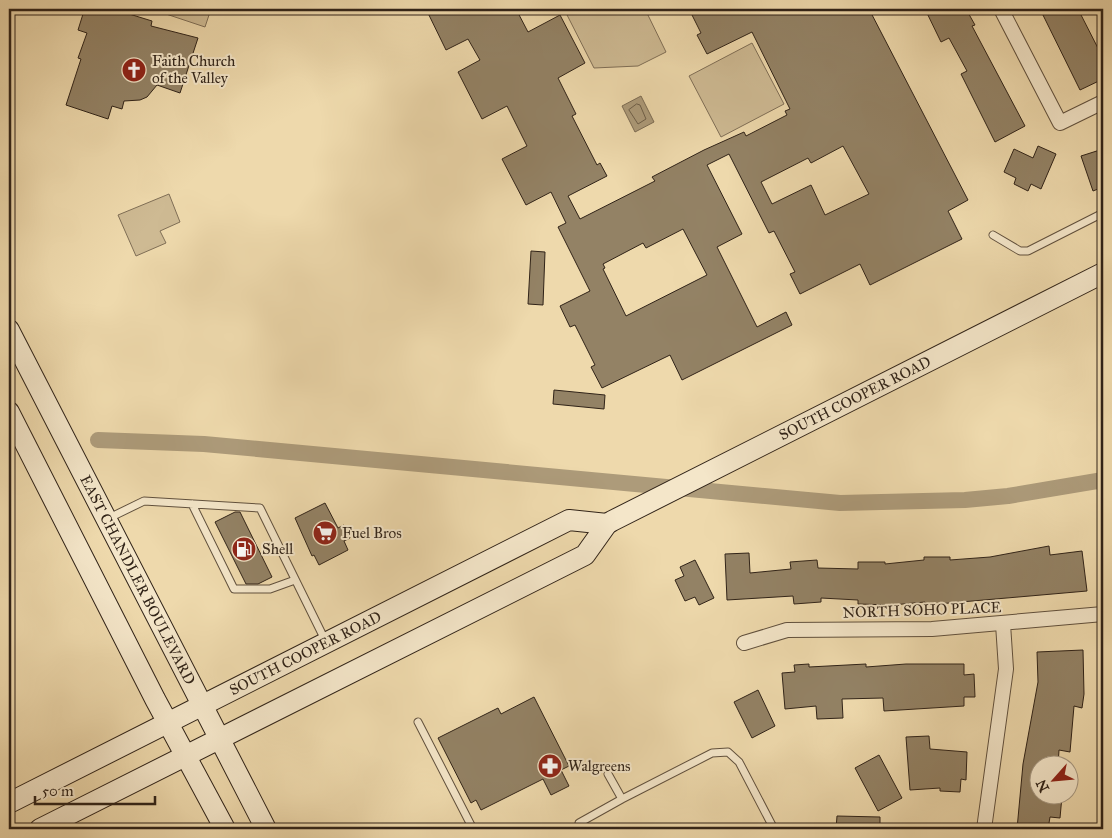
<svg xmlns="http://www.w3.org/2000/svg" width="1112" height="838" viewBox="0 0 1112 838" font-family="'IM FELL Great Primer',serif">
<rect width="100%" height="100%" fill="#eed9ac"/>
<filter id="stains"><feTurbulence type="fractalNoise" baseFrequency=".004" numOctaves="4"/><feColorMatrix values="0 0 0 0 .2 0 0 0 0 .09 0 0 0 0 .02 0 0 0 .5 -.17"/></filter>
<radialGradient id="worn" r=".72"><stop offset=".6" stop-color="#630" stop-opacity="0"/><stop offset="1" stop-color="#630" stop-opacity=".3"/></radialGradient>
<!-- green -->
<path fill="#ceba93" stroke="#7f6e56" d="M151,9H211L205,27Z
M564,9H645L666,52L638,66L594,68Z
M752,43L784,104L721,137L689,76Z
M169,194L180,222L160,231L166,243L136,256L118,215Z"/>
<!-- water -->
<path fill="#ad9b7a" stroke="#7b6b53" d="M641,96L654,122L635,132L622,106Z"/>
<g fill="none" stroke-linecap="round" stroke-linejoin="round">
<!-- shore -->
<path stroke="#6e5f49" stroke-width="1" d="M637,104L640,105L646,119L638,124L629,110Z"/>
<!-- canal -->
<path stroke="#ad9b7a" stroke-width="16" d="M98,440L204,444L840,503L965,500L1008,496L1103,480"/>
</g>
<!-- building -->
<path fill="#938265" stroke="#302318" fill-rule="evenodd" d="M94,9H128L126,13L152,21L151,26L198,38L180,93L157,85L147,97L140,100L124,101L122,109L112,106L108,119L66,105L81,59L78,58L87,33L78,30L83,14Z
M426,9H516L528,32L560,15L585,63L558,78L576,114L572,116L597,165L600,163L607,176L568,196L580,219L655,181L652,177L704,150L744,132L746,136L787,115L785,111L790,109L752,32L707,54L697,35L701,33L689,9H869L968,200L948,211L962,239L870,285L860,264L800,294L790,274L795,272L774,231L769,233L729,154L707,165L742,234L717,247L757,327L786,312L792,325L682,380L670,355L602,388L591,367L595,365L575,325L570,327L560,306L590,291L558,227L566,223L551,192L526,205L502,159L527,146L507,106L482,119L458,72L480,60L468,39L446,50ZM843,146L869,194L825,215L811,185L772,204L761,182L808,158L811,163ZM683,229L707,275L626,316L603,269L605,268L603,264L643,243L646,248Z
M925,9H966L975,25L972,26L1025,126L995,142L961,74L967,71L949,38L941,42Z
M1040,9H1078L1103,58V79L1080,90Z
M1038,146L1056,154L1041,189L1031,184L1028,191L1014,184L1016,178L1004,172L1014,149L1033,158Z
M1103,149V187L1093,191L1081,156Z
M531,251L545,252L543,305L528,304Z
M554,390L605,395L604,409L553,404Z
M325,503L338,528L344,525L350,538L344,541L348,550L319,565L314,555L312,556L295,518Z
M235,512H240L272,577L258,584H246L215,522Z
M1049,546L1050,555L1082,551L1087,591L938,604L925,605V602L892,605L858,604V600L821,598V602L794,604L793,596L727,600L725,554L749,553L750,573L791,569L790,562L817,560L818,568L858,569V562H885V564L924,560V557H950V560L990,557Z
M695,560L714,598L699,605L695,597L685,601L675,580L684,576L680,567Z
M1083,650L1084,694L1082,708L1074,706L1070,752L1059,750L1058,766H1040V796H1062L1060,818L1050,817L1048,829H1017L1023,764L1038,682L1037,652Z
M809,664V667L866,664V667L906,664H964V675L974,674L975,697H964V706L884,711L883,698L842,699L843,718L817,719L816,706L785,709L782,673L795,672L794,665Z
M758,690L775,726L752,738L734,702Z
M534,697L569,766L561,770L569,786L551,795L543,779L481,810L476,800L471,803L438,738L498,708L501,714Z
M929,736L930,749L967,752L966,780L961,779L960,792L940,791V788L910,790L906,737Z
M879,755L902,798L878,811L855,768Z
M837,816L880,817V829H836Z"/>
<g fill="none" stroke-linecap="round" stroke-linejoin="round">
<defs>
<path id="lane" d="M993,235L1020,251H1028L1103,213
M192,504L234,589H270L295,580
M107,519L144,501L260,508L326,642
M418,722L473,829
M622,799L712,753L728,752L739,762L774,829
M580,829L579,823L622,799L608,774"/>
<path id="street" d="M1001,9L1060,123L1103,102
M744,643L787,630L932,629L1103,614
M984,829L1006,669L1003,624"/>
<g id="secondary">
<path id="s1" d="M9,330L266,829"/>
<path d="M9,412L155,699L225,829"/>
<path id="s2" d="M9,803L569,520L607,524"/>
<path id="s3" d="M40,829L585,555L607,524L612,521L1103,273"/>
</g>
</defs>
<!-- lane casing -->
<use href="#lane" stroke="#60503d" stroke-width="9"/>
<!-- street casing -->
<use href="#street" stroke="#60503d" stroke-width="16"/>
<!-- secondary casing -->
<use href="#secondary" stroke="#302318" stroke-width="22"/>
<!-- lane -->
<use href="#lane" stroke="#f4e6c9" stroke-width="7"/>
<!-- street -->
<use href="#street" stroke="#f4e6c9" stroke-width="14"/>
<!-- secondary -->
<use href="#secondary" stroke="#f4e6c9" stroke-width="20"/>
</g>
<!-- icons -->
<defs>
<symbol id="church-disc" viewBox="-11 -11 22 22"><circle r="9.5" fill="#8f2418" stroke="#f4e6c9"/><path d="M-1.2-6h2.4v3.5h3.3v2.4h-3.3V6h-2.4V-.1h-3.3v-2.4h3.3Z" fill="#fff"/></symbol>
<symbol id="supermarket-disc" viewBox="-11 -11 22 22"><circle r="9.5" fill="#8f2418" stroke="#f4e6c9"/><path d="M-6-5.5h2.5l.6 2H6L4.5 2H-2.5L-4.4-4H-6ZM-1.5 3.2a1.3 1.3 0 1 0 .1 0ZM3 3.2a1.3 1.3 0 1 0 .1 0Z" fill="#fff"/></symbol>
<symbol id="fuel-disc" viewBox="-11 -11 22 22"><circle r="9.5" fill="#8f2418" stroke="#f4e6c9"/><path d="M-5.5-6h7V0h2V4h1.3V-2.5L3-4.5l.8-.8L6-3V5H2.5V1h-1V6h-7ZM-4.2-4.7v3.2H.2V-4.7Z" fill="#fff"/></symbol>
<symbol id="pharmacy-disc" viewBox="-11 -11 22 22"><circle r="9.5" fill="#8f2418" stroke="#f4e6c9"/><path d="M-2-6h4v4h4v4h-4v4h-4v-4h-4v-4h4Z" fill="#fff"/></symbol>
</defs>
<g fill-rule="evenodd">
<use href="#church-disc" x="120" y="56" width="28" height="28"/>
<use href="#supermarket-disc" x="311" y="519" width="28" height="28"/>
<use href="#fuel-disc" x="230" y="535" width="28" height="28"/>
<use href="#pharmacy-disc" x="536" y="752" width="28" height="28"/>
</g>
<g text-anchor="middle" dominant-baseline="central" stroke-width="4" stroke-linejoin="round" paint-order="stroke">
<!-- poi labels -->
<g font-size="15" fill="#302318" stroke="#f4e6c9" text-anchor="start">
<text x="152" y="61">Faith Church<tspan x="152" dy="17">of the Valley</tspan></text>
<text x="342" y="533">Fuel Bros</text>
<text x="262" y="549">Shell</text>
<text x="568" y="766">Walgreens</text>
</g>
<!-- street labels -->
<g font-size="15" fill="#302318" stroke="#f4e6c9">
<text stroke="none"><textPath href="#s3" startOffset="926">SOUTH COOPER ROAD</textPath></text>
<text stroke="none"><textPath href="#s1" startOffset="281">EAST CHANDLER BOULEVARD</textPath></text>
<text transform="translate(922 610) rotate(-2)">NORTH SOHO PLACE</text>
<text stroke="none"><textPath href="#s2" startOffset="332">SOUTH COOPER ROAD</textPath></text>
</g>
</g>
<!-- margin -->
<rect width="1112" height="838" fill="none" stroke="#eed9ac" stroke-width="30"/>
<rect x="10" y="10" width="1092" height="818" fill="none" stroke="#302318" stroke-width="2.5"/>
<rect x="15" y="15" width="1082" height="808" fill="none" stroke="#302318"/>
<!-- north arrow -->
<g transform="translate(1054 780) rotate(243)"><circle r="24" fill="#f4e6c9" stroke="#a69882"/>
<path d="M0-4L9 19L0 12L-9 19Z" fill="#8f2418"/>
<text y="-8" font-size="14" font-weight="bold" text-anchor="middle" fill="#302318">N</text>
</g>
<!-- scale -->
<path d="M35 796v8h120v-8" fill="none" stroke="#302318" stroke-width="2.5"/>
<text x="42" y="796" font-size="15" fill="#302318" stroke="#f4e6c9" stroke-width="4" paint-order="stroke">50 m</text>
<rect width="100%" height="100%" filter="url(#stains)"/>
<rect width="100%" height="100%" fill="url(#worn)"/>
</svg>
